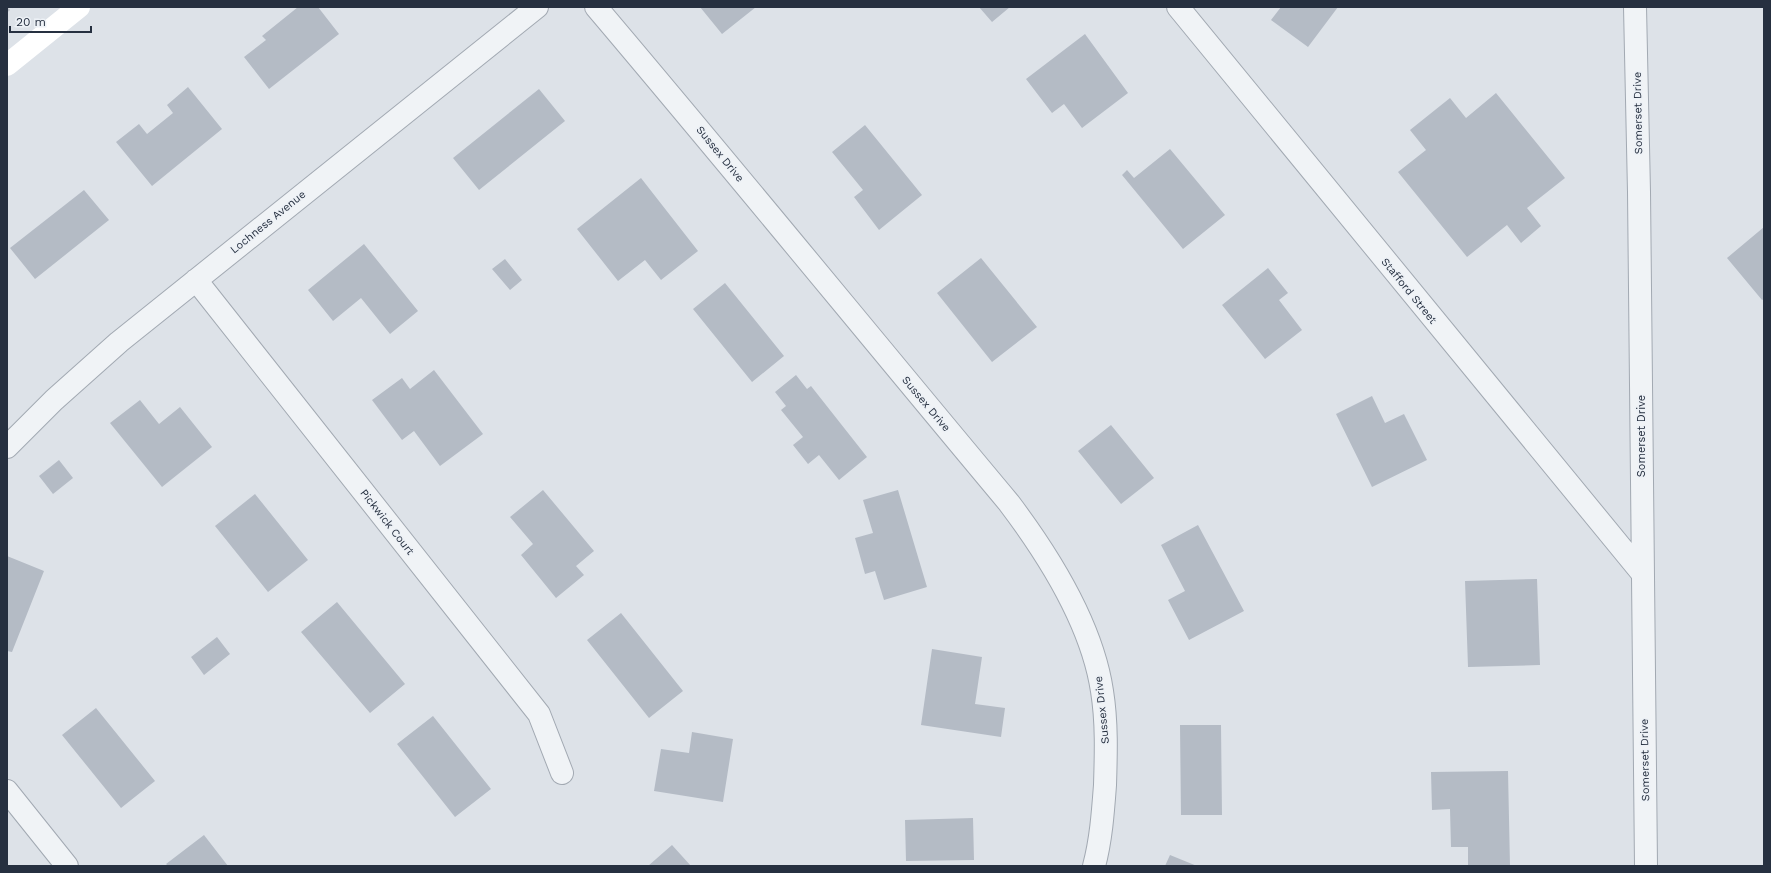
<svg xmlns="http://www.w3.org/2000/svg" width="1771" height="873" viewBox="0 0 1771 873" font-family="'Work Sans',sans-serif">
<rect width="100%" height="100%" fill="#dde2e8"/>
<!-- building -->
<path fill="#b4bbc5" d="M298,7H318L339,34L269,89L244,57L266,40L262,36Z
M700,7H756L722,34Z
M979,7H1010L992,22Z
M1281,7H1338L1308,47L1271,20Z
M1085,34L1128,93L1082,128L1064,104L1052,113L1026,79Z
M188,87L222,129L152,186L116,142L139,124L147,134L173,113L167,105Z
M539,89L565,121L479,190L453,158Z
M1496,93L1565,178L1527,208L1541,226L1521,243L1507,225L1467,257L1398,172L1426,150L1410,130L1450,98L1466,118Z
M865,125L922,195L879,230L854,197L863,190L832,152Z
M1170,149L1225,215L1183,249L1122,175L1127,170L1134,178Z
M641,178L698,251L661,280L645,260L618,281L577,229Z
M84,190L109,220L35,279L10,248Z
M1764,227V299L1762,300L1727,258Z
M364,244L418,311L390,334L361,298L333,321L308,290Z
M981,258L1037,327L992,362L937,293Z
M505,259L522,280L510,290L492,269Z
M1268,268L1288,293L1279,300L1302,330L1265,359L1222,305Z
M725,283L784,356L752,382L693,309Z
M434,370L483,434L440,466L414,431L402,440L372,400L402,378L410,389Z
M796,375L807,389L811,386L867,457L839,480L819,455L808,464L793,445L803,437L781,410L786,406L775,392Z
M1372,396L1385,423L1404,414L1427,460L1372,487L1336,414Z
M140,400L159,424L180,407L212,447L162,487L110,423Z
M1111,425L1154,478L1121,504L1078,451Z
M59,460L73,478L53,494L39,476Z
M543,490L594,551L576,566L584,575L556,598L521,555L533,544L510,517Z
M898,490L927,587L884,600L875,571L865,574L855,538L873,533L863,500Z
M255,494L308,560L268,592L215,526Z
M1198,525L1244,611L1189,640L1168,600L1185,591L1161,545Z
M7,556L44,571L12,652L7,651Z
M1537,579L1540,665L1468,667L1465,581Z
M337,602L405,684L370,713L301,632Z
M621,613L683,691L649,718L587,640Z
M217,637L230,654L204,675L191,657Z
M932,649L982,657L975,704L1005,708L1001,737L921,725Z
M96,708L155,781L121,808L62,735Z
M433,716L491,789L455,817L397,744Z
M1180,725H1221L1222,815H1181Z
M692,732L733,739L723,802L654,791L661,749L689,753Z
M1508,771L1510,866H1468V847H1451L1450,809L1432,810L1431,772Z
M973,818L974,860L906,861L905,820Z
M204,835L228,866H168L166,864Z
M672,845L691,866H648Z
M1170,855L1197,866H1165Z"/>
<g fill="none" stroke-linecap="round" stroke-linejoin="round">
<defs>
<path id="street" d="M596,7C735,171 871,338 1009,503C1049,556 1092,624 1102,691C1107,722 1106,754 1105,785C1103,812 1101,840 1094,866
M1178,7L1642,573
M1635,7L1639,192L1646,866
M196,280L539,714L562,773
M7,447L54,400L119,342L537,7
M7,791L67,866"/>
</defs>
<!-- street casing -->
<use href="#street" stroke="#a2a9b2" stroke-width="24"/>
<!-- path -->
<path stroke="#bbc0c7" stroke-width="2.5" stroke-dasharray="3 3" stroke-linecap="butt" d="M7,11L12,7"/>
<!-- street -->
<use href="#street" stroke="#f0f3f6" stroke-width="22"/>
<!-- secondary -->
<path stroke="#fff" stroke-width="22" d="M7,65L79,7"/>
</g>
<g text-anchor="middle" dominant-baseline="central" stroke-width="3" stroke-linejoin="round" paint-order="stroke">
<!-- street labels -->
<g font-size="11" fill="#263040" stroke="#edf1f6">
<text transform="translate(1638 113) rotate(-91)">Somerset Drive</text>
<text transform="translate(720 154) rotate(51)">Sussex Drive</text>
<text transform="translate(268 222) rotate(-39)">Lochness Avenue</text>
<text transform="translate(1409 291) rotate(51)">Stafford Street</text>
<text transform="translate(926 404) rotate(50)">Sussex Drive</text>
<text transform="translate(1641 436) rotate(-90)">Somerset Drive</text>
<text transform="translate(387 522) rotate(52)">Pickwick Court</text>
<text transform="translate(1102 710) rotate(-96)">Sussex Drive</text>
<text transform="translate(1645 760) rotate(-91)">Somerset Drive</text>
</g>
</g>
<!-- border -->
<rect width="1771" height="873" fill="none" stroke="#263040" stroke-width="16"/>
<!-- scale -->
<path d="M10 26v6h81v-6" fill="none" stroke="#263040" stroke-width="2"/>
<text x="16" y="26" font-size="12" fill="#263040" stroke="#edf1f6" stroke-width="3" paint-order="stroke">20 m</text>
</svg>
